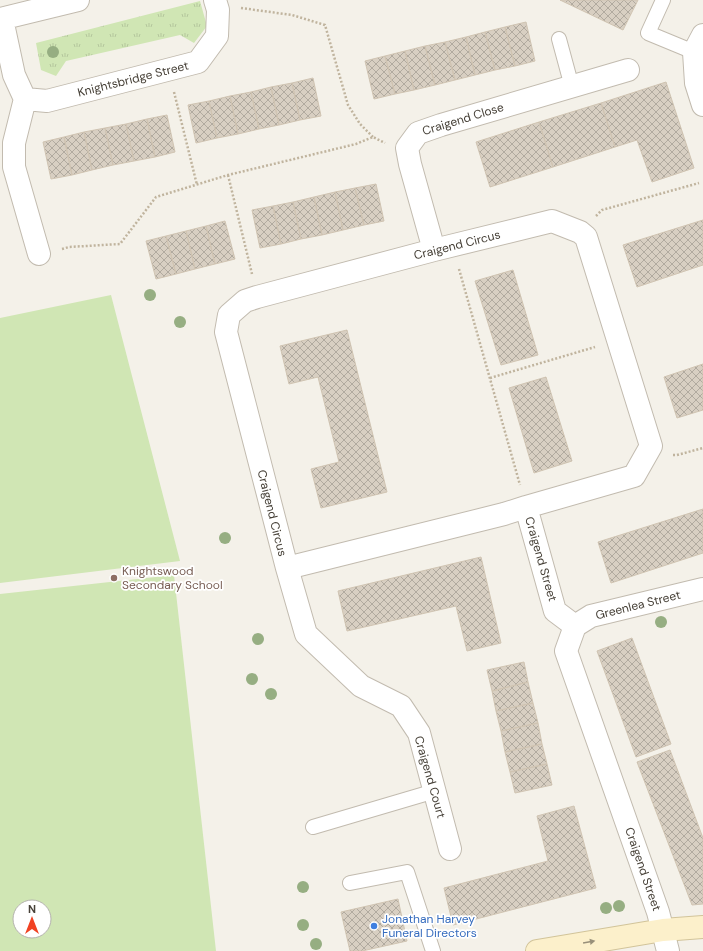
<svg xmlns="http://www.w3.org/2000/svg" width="703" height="951" viewBox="0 0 703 951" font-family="'DM Sans',sans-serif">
<defs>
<pattern id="grass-tufts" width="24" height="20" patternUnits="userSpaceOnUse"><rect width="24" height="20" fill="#d0e6b4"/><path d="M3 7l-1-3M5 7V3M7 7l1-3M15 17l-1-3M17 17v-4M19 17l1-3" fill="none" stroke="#b4c69c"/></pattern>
<pattern id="building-cross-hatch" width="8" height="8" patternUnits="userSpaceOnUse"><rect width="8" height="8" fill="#d8cfc2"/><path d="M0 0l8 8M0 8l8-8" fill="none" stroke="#b1aa9f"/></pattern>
</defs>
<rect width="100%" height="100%" fill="#f4f1e9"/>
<!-- grass -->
<path fill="url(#grass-tufts)" d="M200,1L207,26L194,43L180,35L66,61L56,76L41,70L36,43Z"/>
<!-- pitch -->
<path fill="#d0e6b4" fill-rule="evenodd" d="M111,295L180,561L0,583V318Z
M174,575L216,951H0V594ZM20,907H44V931H20Z"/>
<!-- building -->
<path fill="url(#building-cross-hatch)" stroke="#d0c4b2" d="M560,0H638L623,30Z
M526,22L535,61L515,66L505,27Z
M505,27L515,66L495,70L485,32Z
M485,32L495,70L475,75L466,37Z
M466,37L475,75L455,80L445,42Z
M445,42L455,80L435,85L425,46Z
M425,46L435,85L414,90L405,51Z
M405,51L414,90L395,94L385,56Z
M385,56L395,94L374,99L365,61Z
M313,78L321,116L300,120L292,83Z
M666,82L694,168L652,182L637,140L615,147L601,103Z
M292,83L300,120L279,125L271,87Z
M271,87L279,125L259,129L251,92Z
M251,92L259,129L238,134L230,96Z
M230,96L238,134L217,138L209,101Z
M209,101L217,138L196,143L188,105Z
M601,103L615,147L553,167L539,122Z
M167,115L175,152L155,157L147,119Z
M147,119L155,157L134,161L126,124Z
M539,122L553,167L490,187L476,142Z
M126,124L134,161L113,165L105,128Z
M105,128L113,165L92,170L84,132Z
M84,132L92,170L72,175L64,137Z
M64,137L72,175L51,179L43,142Z
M376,184L384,221L364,225L355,188Z
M355,188L364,225L343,230L335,192Z
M335,192L343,230L322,235L314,197Z
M314,197L322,235L301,239L293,202Z
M293,202L301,239L281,244L273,206Z
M273,206L281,244L260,248L252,210Z
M703,220V265L637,287L623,245Z
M225,221L235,259L215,264L206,226Z
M206,226L215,264L195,269L186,231Z
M186,231L195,269L176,274L166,236Z
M166,236L176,274L156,279L146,241Z
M513,270L538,355L501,365L475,281Z
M347,330L387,492L321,508L311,469L339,462L318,377L289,384L280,346Z
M703,364V410L677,418L664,377Z
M546,377L572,461L534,473L509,388Z
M703,509V553L611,583L598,542Z
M481,557L501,643L467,651L456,606L347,631L338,591Z
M632,638L671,744L636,757L597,651Z
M524,662L528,682L492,691L487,670Z
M528,682L533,703L496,711L492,691Z
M533,703L538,723L501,731L496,711Z
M538,723L542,744L505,752L501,731Z
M542,744L547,764L510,772L505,752Z
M670,750L703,838V904L692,905L637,762Z
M547,764L552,785L515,793L510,772Z
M574,806L596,888L453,925L444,888L548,861L537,816Z
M398,899L407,941L362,951H350L341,912Z"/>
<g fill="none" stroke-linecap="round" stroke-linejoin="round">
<defs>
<path id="lane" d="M663,0L648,33L694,52
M559,39L572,87
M313,827L435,791
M350,883L407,872L433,951"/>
<path id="street" d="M0,19L78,0
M2,19L14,75L25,99L47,101L198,62L217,36L218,10L215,0
M703,35L694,52L696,83L703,105
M25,99L14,143V167L39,254
M434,250L410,164L407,148L418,133L441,125L628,70
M287,568L504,514L526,507L555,611L575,626L566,651L658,912L668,951
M575,626L591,616L703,589
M450,849L419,733L401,706L361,686L306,634L287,568L226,332L229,315L245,301L257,297L434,250L552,221L580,232L586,237L651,446L634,476L526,507"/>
<path id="secondary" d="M537,951L663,930L703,927"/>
</defs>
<!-- lane casing -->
<use href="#lane" stroke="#c2bbaf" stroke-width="16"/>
<!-- street casing -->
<use href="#street" stroke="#c2bbaf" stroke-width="24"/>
<!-- secondary casing -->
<use href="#secondary" stroke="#d2c49a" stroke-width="24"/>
<!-- path -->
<path stroke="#c0b49e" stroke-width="2.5" stroke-dasharray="2 2" stroke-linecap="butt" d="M241,8L292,15L325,25L348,105L360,124L373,137
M174,92L197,185
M228,175L252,274
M596,216L602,210L699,183
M62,249L69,247L120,244L156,197L228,175L356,144L373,137L385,143
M459,269L520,485
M490,378L595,347
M673,455H677L703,448"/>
<!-- lane -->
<use href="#lane" stroke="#fff" stroke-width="14"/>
<!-- street -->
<use href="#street" stroke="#fff" stroke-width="22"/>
<!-- secondary -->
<use href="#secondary" stroke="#fcf0cb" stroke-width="22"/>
</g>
<!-- trees -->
<g fill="#96ae82">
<circle cx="53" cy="52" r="6"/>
<circle cx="150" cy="295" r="6"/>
<circle cx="180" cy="322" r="6"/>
<circle cx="225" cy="538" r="6"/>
<circle cx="661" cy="622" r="6"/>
<circle cx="258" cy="639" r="6"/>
<circle cx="252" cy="679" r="6"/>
<circle cx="271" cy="694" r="6"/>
<circle cx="303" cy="887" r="6"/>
<circle cx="619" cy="906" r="6"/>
<circle cx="606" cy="908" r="6"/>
<circle cx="303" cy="925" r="6"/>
<circle cx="316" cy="944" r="6"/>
</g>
<!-- one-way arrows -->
<defs><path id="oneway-solid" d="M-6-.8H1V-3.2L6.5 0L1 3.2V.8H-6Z"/></defs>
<use fill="#98907a" href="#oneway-solid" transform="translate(589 942) rotate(-10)"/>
<!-- markers -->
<circle fill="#8d6e63" stroke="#fff" stroke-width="1.5" cx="114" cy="578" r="4"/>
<circle fill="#3f7fe0" stroke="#fff" stroke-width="1.5" cx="374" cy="926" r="4"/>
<g text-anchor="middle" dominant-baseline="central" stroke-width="3.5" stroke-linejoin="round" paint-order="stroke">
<!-- street labels -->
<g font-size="12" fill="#474138" stroke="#fff">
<text transform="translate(133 79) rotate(-14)">Knightsbridge Street</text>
<text transform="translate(463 119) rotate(-17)">Craigend Close</text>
<text transform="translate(457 245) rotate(-14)">Craigend Circus</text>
<text transform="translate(272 513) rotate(76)">Craigend Circus</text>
<text transform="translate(541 559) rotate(74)">Craigend Street</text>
<text transform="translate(638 605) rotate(-14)">Greenlea Street</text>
<text transform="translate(430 777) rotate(74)">Craigend Court</text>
<text transform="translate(643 869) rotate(71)">Craigend Street</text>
</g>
<!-- education labels -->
<g font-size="12" fill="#785e54" stroke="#fff" text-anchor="start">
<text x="122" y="571">Knightswood<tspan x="122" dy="14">Secondary School</tspan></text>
</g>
<!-- shop labels -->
<g font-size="12" fill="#366cbe" stroke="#fff" text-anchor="start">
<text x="382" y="919">Jonathan Harvey<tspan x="382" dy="14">Funeral Directors</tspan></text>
</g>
</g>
<!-- north arrow -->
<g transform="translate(32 919)"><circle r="19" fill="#ffffff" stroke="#b5b3af"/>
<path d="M0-3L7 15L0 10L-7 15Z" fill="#f14223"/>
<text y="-6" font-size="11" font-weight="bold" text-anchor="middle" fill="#474138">N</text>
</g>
</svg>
